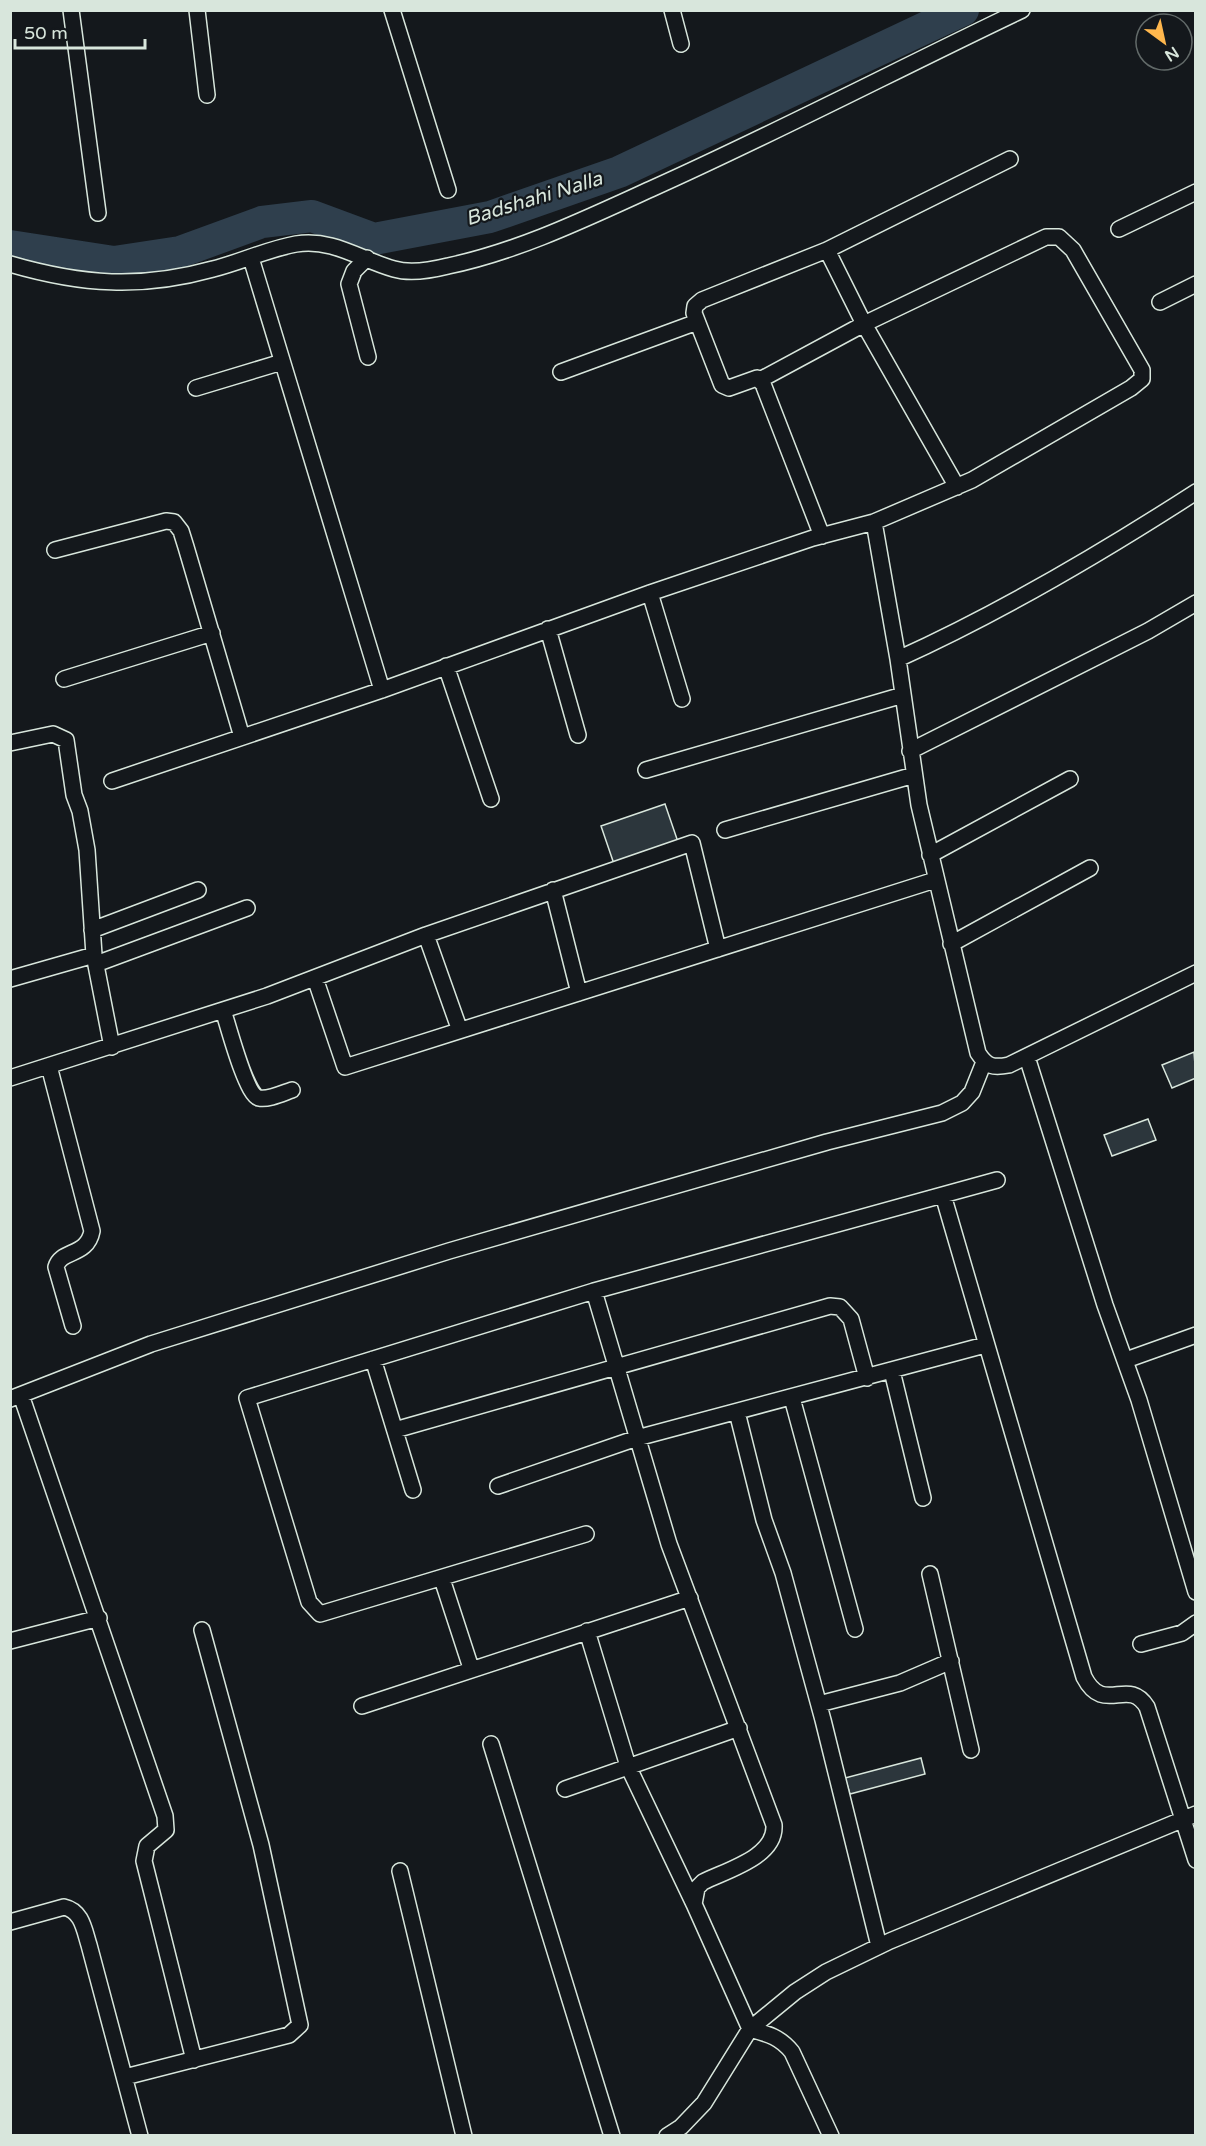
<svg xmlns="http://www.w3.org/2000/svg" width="1206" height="2146" viewBox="0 0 1206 2146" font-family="'Varela Round',sans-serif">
<rect width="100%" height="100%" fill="#14181c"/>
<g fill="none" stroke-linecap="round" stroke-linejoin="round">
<!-- river -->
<path stroke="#2f3f4d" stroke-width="32" d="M10,246L114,262L180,252L262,222L312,216L374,239L490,217L619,172L963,10"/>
</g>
<!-- building -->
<path fill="#2c363c" stroke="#d8e6dc" stroke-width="1.5" d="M665,804L678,842L614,864L601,826Z
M1194,1052L1196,1078L1172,1088L1162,1065Z
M1148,1119L1156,1140L1112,1156L1104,1135Z
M921,1758L925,1774L850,1794L845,1778Z"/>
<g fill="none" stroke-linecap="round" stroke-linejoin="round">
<defs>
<path id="street" d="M71,10L98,213
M197,10L207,95
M392,10L448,190
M672,10L681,44
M1119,229L1196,192
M827,250L864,324L957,487
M251,258L382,690
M367,258L354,271L349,284L368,357
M10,264C82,285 141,289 213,269C241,262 268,249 296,244C333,238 361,260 394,269C411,274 432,270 448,266C519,251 585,219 651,189C776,133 898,69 1022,10
M1160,302L1196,284
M561,372L697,322
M196,388L282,362
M874,522L898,659L919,805L978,1053C987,1067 993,1068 1009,1065L1196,973
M822,536L763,384L757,378L729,388L722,385L694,313L695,306L702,300L827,250L1010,159
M55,550L166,521L174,522L181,531L186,547L242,737
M650,593L682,699
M548,629L578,735
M898,659C1002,612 1100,554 1196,492
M446,666L491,799
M64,679L212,633
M10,743L53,734L66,740L74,795L80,811L87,850L94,955L112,1047
M910,751L1148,631L1196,603
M646,770L903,695
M112,781L382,690L650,593L813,538L874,522L972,480L1131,388L1142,379V370L1073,250L1059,237H1046L864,324L760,380
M725,830L914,775
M930,855L1070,779
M553,890L579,993
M92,930L198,890
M426,935L459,1028
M951,944L1090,868
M96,964L247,908
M315,978L345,1067L935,880
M10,979L94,955
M223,1010C228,1025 246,1095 259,1098C268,1100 283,1093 292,1090
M1027,1057L1105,1305L1139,1400L1196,1592
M49,1066L92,1231C87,1257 61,1249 56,1267L73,1326
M10,1078L267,996L426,935L692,843L718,949
M943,1195L1084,1677C1104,1716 1128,1676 1147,1707L1196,1860
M594,1291L669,1544L774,1825C776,1857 727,1870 703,1882L697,1888L694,1904L750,2029C768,2034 780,2037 792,2052L831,2136
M373,1359L413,1490
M1126,1360L1196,1335
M892,1371L923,1498
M21,1395L165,1816L166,1830L147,1846L144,1861L194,2060
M792,1398L855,1629
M10,1399L151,1344L449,1251L827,1142L942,1113L962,1103L972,1092L984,1062
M737,1412L764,1520L783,1573L823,1720L879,1946
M395,1430L830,1306L840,1307L851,1319L867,1378
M498,1486L637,1438L985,1345
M586,1534L320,1614L309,1602L247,1398L594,1291L997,1180
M930,1574L971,1750
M442,1579L471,1668
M587,1631L628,1766L694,1904
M10,1641L99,1618
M1141,1644L1182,1633L1196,1623
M819,1704L900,1683L951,1661
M362,1706L690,1598
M491,1744L612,2136
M565,1789L739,1728
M400,1871L464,2136
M10,1922L64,1907C82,1911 84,1929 89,1945L140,2136
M125,2077L289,2035L300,2025L261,1845L202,1630
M667,2136L681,2127L704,2103L750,2029L795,1992L826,1972L890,1941L1196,1814"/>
</defs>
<!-- street casing -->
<use href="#street" stroke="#d8e6dc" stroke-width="18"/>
<!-- street -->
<use href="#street" stroke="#14181c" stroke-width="15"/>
</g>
<g text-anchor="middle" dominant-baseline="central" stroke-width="4.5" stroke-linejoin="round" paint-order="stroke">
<!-- water labels -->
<g font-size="20" font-style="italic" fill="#d8e6dc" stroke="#14181c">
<text transform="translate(534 199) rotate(-17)">Badshahi Nalla</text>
</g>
</g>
<!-- border -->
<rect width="1206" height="2146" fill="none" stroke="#d8e6dc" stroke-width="24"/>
<!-- north arrow -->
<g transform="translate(1164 42) rotate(147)"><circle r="28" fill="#14181c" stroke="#626a69" stroke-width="1.5"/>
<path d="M0-4.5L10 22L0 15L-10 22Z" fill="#ffb74d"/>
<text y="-9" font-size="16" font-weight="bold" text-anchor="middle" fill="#d8e6dc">N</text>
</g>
<!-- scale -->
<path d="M15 39v9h130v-9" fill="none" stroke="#d8e6dc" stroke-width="3"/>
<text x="24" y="39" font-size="18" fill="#d8e6dc" stroke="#14181c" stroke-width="4.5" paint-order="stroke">50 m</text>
</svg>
